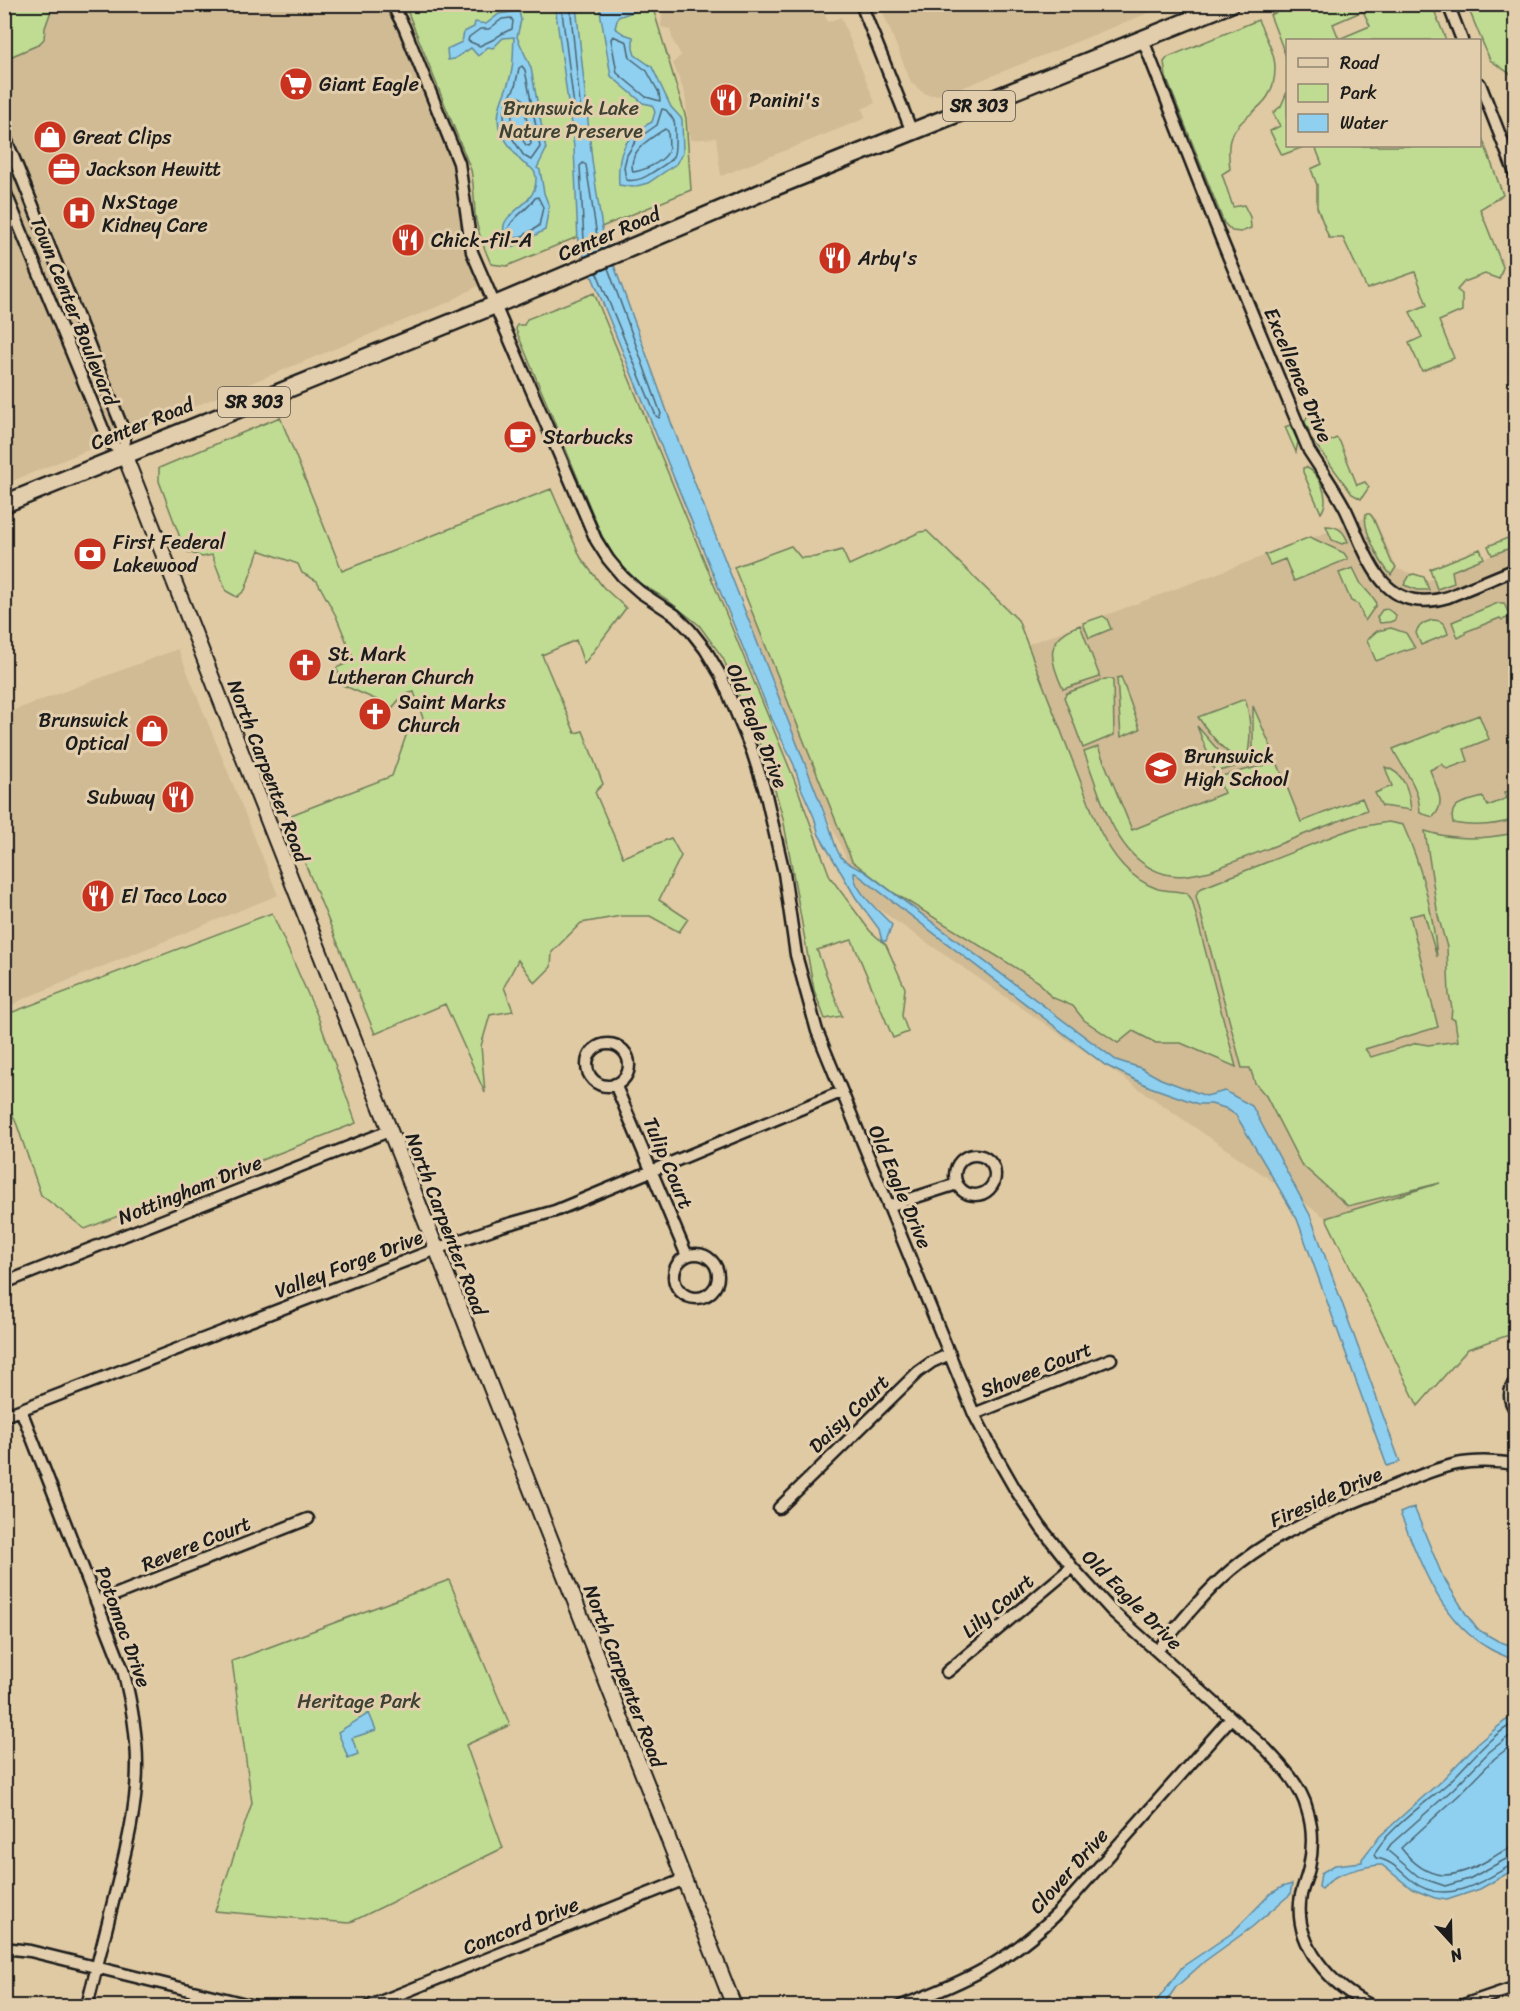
<svg xmlns="http://www.w3.org/2000/svg" width="1520" height="2011" viewBox="0 0 1520 2011" font-family="Sriracha,sans-serif">
<rect width="100%" height="100%" fill="#e0caa3"/>
<filter id="ink" filterUnits="userSpaceOnUse"><feTurbulence type="fractalNoise" baseFrequency=".0167" numOctaves="2"/><feDisplacementMap in="SourceGraphic" scale="12" xChannelSelector="R" yChannelSelector="G"/><feConvolveMatrix kernelMatrix="1 2 1 2 8 2 1 2 1" color-interpolation-filters="sRGB"/></filter>
<g filter="url(#ink)">
<!-- built -->
<path fill="#d0bb95" d="M53,5H389L459,163L468,227L485,282L449,302L5,484V59L38,45L44,39L45,28Z
M663,5H820L828,22L841,17L875,103L862,109L866,118L721,176L716,138L690,140L685,94L673,63L681,55L673,41L670,29L661,27Z
M880,5H1168L947,94L937,95H928L922,92L911,82Z
M1373,515L1397,569L1424,577L1427,581L1515,546V1161L1326,1218L864,899L738,614L920,532L1026,645Z
M178,649L278,895L23,999L5,1009V695L12,711Z"/>
<!-- green -->
<path fill="#c0dc93" stroke="#6e7c58" stroke-width="1.5" fill-rule="evenodd" d="M5,4L53,5L45,28L44,39L38,45L5,59Z
M405,5H652L686,118L691,190L507,266L491,264C484,248 477,231 475,214C474,198 474,186 471,170Z
M1295,5H1432L1446,40H1288L1287,59L1270,15ZM1363,11L1370,26L1339,39L1333,24Z
M1467,5H1515V77L1490,60Z
M1258,20C1264,34 1275,52 1275,68C1275,110 1244,109 1231,137C1227,146 1229,160 1230,169L1222,174L1233,207L1244,205L1250,217L1251,228L1241,232L1232,231L1224,223L1166,77L1164,62L1168,57Z
M1287,92L1288,146H1306L1282,155L1270,131L1280,126L1273,113L1281,106Z
M1480,132L1503,195L1480,209L1503,267L1499,279L1485,274L1464,282L1457,290L1462,294V311L1439,321L1454,358L1422,371L1409,343L1422,337L1410,312L1427,305L1415,272L1367,289L1343,238H1329L1317,207V185L1311,169L1322,164L1315,146H1480Z
M594,293L794,779L830,877L870,931L886,945L905,988L902,1016L908,1032L893,1038L852,940L817,950L842,1016L825,1019L814,990L783,818L767,762L723,658L699,625L665,598L639,583L616,559L602,536L516,330L517,325H524L527,319Z
M1311,408L1322,430L1317,432L1309,431L1305,422Z
M280,417L342,571L551,489L581,558L603,587L626,608L584,664L576,640L542,655L575,733L583,731L603,784L595,792L623,857L671,838L681,856L659,900L688,919L679,932L650,916H621L581,923L552,952L551,967L535,983L518,960L504,987L513,1011L490,1015L481,1046L485,1093L445,1004L375,1034L286,817L392,776L407,733H428L414,692L403,695L393,707L331,680L340,676L336,668L354,660L336,616L317,581L302,573L298,564L259,550L245,590L237,597L226,591L212,555L202,557L185,551L159,481V468Z
M1290,425L1298,442L1296,452L1285,427Z
M1325,436L1328,442L1337,438L1340,442L1357,485L1365,482L1369,487L1361,499L1352,494L1314,442Z
M1306,467C1320,474 1331,499 1321,513L1303,472V468Z
M1366,514H1370L1373,518L1392,563L1396,567L1391,575C1380,563 1362,529 1366,514Z
M1326,526C1338,526 1344,531 1348,542L1342,544L1332,540Z
M927,531L1018,620L1099,829C1112,855 1129,879 1158,889C1167,891 1178,891 1187,893L1192,900L1236,1067L1181,1043H1156L1133,1031L1118,1043L1084,1020L1073,1006L1051,997L1039,982L894,893L852,861L734,567L791,546L801,558L816,557L842,550L849,565L920,532Z
M1515,535V546L1492,555L1488,546Z
M1310,537L1344,553L1348,559L1294,581L1285,559L1270,565L1265,555Z
M1480,549L1484,558L1452,571L1454,583L1437,589L1430,569Z
M1353,568L1361,584L1375,600L1376,605L1365,621L1358,604L1351,601L1339,573Z
M1414,574L1424,577L1429,590H1418L1404,585L1410,575Z
M1498,603H1504L1510,617L1502,620L1500,618L1465,632V634L1458,638L1452,622Z
M1387,609L1396,615L1395,620L1390,622L1380,623L1377,617L1382,610Z
M1103,616L1107,619L1111,629L1089,638L1083,623Z
M1432,620C1443,620 1445,624 1448,634L1421,645L1416,633L1418,628L1424,623Z
M1080,625L1100,677L1063,689C1049,659 1044,638 1080,625Z
M1391,628L1406,633L1415,648L1406,651L1405,650L1376,661L1367,640L1377,631Z
M1121,677L1140,729L1121,737L1117,678Z
M1105,679H1113L1114,735L1083,748L1064,697L1067,693Z
M1245,699C1252,720 1251,742 1246,764C1225,754 1211,736 1198,717Z
M1253,706L1274,754L1253,761Z
M1479,715L1489,739L1464,749L1468,761L1447,769L1442,764L1430,770C1435,785 1448,803 1433,817L1420,813C1419,785 1405,773 1393,749Z
M1197,726L1224,757L1238,766L1215,772Z
M1098,747L1132,830L1224,793L1218,777L1277,762L1301,822L1362,798L1367,810L1210,871C1195,874 1180,878 1165,874C1114,860 1101,795 1084,752Z
M1385,767C1405,773 1409,791 1411,810L1382,806L1375,793L1392,786Z
M1515,791V819C1494,826 1475,827 1453,823C1448,801 1467,802 1483,797L1488,806L1507,798L1505,792Z
M1388,822L1403,825C1422,867 1433,912 1437,957L1424,913L1410,916L1438,1027L1365,1049L1371,1057L1417,1043L1428,1045L1458,1041L1455,1020L1451,1018L1452,1008L1449,995L1447,947L1438,916L1425,831C1456,841 1484,839 1515,833V1333L1468,1349L1418,1406L1326,1218L1440,1183L1348,1206L1301,1164L1266,1096L1255,1083L1250,1068H1242L1196,896L1198,891L1202,888L1338,834L1355,828Z
M272,913L318,1017L356,1123L85,1229L41,1195L17,1125L5,1097V1015Z
M449,1580L510,1725L466,1745L503,1848L349,1923L215,1911L252,1803L232,1661Z"/>
<!-- water -->
<path fill="#8fd0f0" stroke="#61889b" stroke-width="1.5" d="M555,5H576L592,160L603,235L672,425L829,825C838,853 835,859 864,871L1116,1060L1141,1068L1161,1079L1206,1096L1225,1091L1252,1106L1310,1215L1400,1462L1387,1466L1297,1219L1236,1115L1225,1108L1211,1104H1198L1150,1087L1105,1065L854,872C852,889 880,912 892,925L886,941H882L879,929L856,898L819,835L814,817L801,788L794,765L772,719L578,242L574,147Z
M599,5H641L635,11L618,17L615,28L624,34L633,37V49L635,55L652,67L671,107L682,119L683,153L676,164L648,183L633,187L619,185C617,155 623,136 652,122L655,112L652,105L643,103L611,76Z
M519,11L521,20L517,37L531,68L546,150L537,168L540,170L544,193L549,206L545,230L511,248C485,209 536,214 536,179C536,176 535,172 533,170C531,167 525,165 522,162C516,156 501,135 499,127C495,107 507,92 511,74C514,62 513,49 514,37L503,38L493,48L488,47L478,56L471,48L454,59L448,60L447,49L462,42L464,32L474,27L475,22L486,24L499,14Z
M1414,1507L1442,1575L1466,1614L1477,1629L1498,1641L1515,1647V1661C1507,1656 1498,1654 1490,1649C1440,1622 1420,1562 1400,1513Z
M369,1713L376,1730L352,1738L358,1754L348,1758L338,1732Z
M1515,1716V1869L1480,1889L1447,1900L1435,1898L1412,1889L1382,1865C1374,1864 1345,1872 1337,1876C1331,1879 1327,1884 1322,1889L1319,1887L1321,1873L1335,1865L1362,1862V1859L1380,1836L1443,1779L1478,1743L1505,1721Z
M1292,1884L1290,1895L1287,1897L1252,1927L1205,1961L1176,1987L1163,2006H1153L1182,1967L1232,1933L1270,1894L1282,1887Z"/>
<g fill="none" stroke-linecap="round" stroke-linejoin="round">
<!-- shore -->
<path stroke="#4a6471" stroke-width="1.5" d="M561,4L575,114L578,117L581,114L570,4
M511,18L513,21L512,29C504,32 501,34 494,39C489,42 484,43 480,46L468,41L469,37L480,29H489L502,19Z
M613,36L627,42L630,58L647,71L659,93L660,101L646,97L617,73L611,39Z
M522,66L525,70L540,147L531,160L524,156L505,127L504,114L508,100L515,87L519,68Z
M519,97L523,99L531,144L529,146L526,145C515,129 504,115 519,97Z
M662,109L666,110C675,121 675,120 675,135C676,160 674,159 653,172C645,178 636,182 626,180L624,167L627,155L637,139L657,125Z
M665,129L668,131C668,137 670,146 668,152C663,162 643,171 633,172C627,151 651,138 665,129Z
M538,197L543,207L539,226L521,237L512,239L508,229C512,217 528,210 535,198Z
M590,254L584,241L580,166L583,163L586,165L597,236L602,249
M597,273L656,416L659,418L661,414L608,268
M1516,1722C1488,1736 1469,1764 1447,1784C1427,1802 1384,1832 1374,1855L1376,1858C1391,1860 1400,1871 1411,1880C1443,1907 1481,1883 1511,1865H1516
M1516,1731L1489,1752L1453,1789L1391,1844L1387,1850L1419,1877L1445,1886L1469,1879L1508,1858L1516,1857
M1516,1742L1495,1758L1459,1795L1401,1848C1429,1884 1454,1880 1490,1859C1499,1854 1505,1848 1516,1848"/>
<defs>
<path id="minor" d="M392,4L404,27L459,163L472,252L596,540L608,559L623,577L640,592L675,615L690,630L705,649L721,676L752,751L765,791L784,873L796,955L817,1031L974,1414L991,1447L1015,1489L1042,1529L1072,1567L1112,1611L1266,1749C1282,1766 1301,1786 1307,1809C1313,1827 1313,1849 1309,1868C1307,1877 1303,1886 1301,1895C1292,1944 1331,1986 1372,2006
M861,4L912,132
M1448,4L1462,40
M1143,40L1222,241L1309,451C1322,471 1335,489 1346,510C1368,556 1381,617 1448,597L1516,569
M1480,84L1516,176
M4,134L125,434L124,454
M4,189L108,441L124,454
M587 1065a21 21 0 1 1 42 0a21 21 0 1 1-42 0Z
M615,1084L687,1256
M955 1175a20 20 0 1 1 40 0a20 20 0 1 1-40 0Z
M888,1206L957,1184
M674 1276a22 22 0 1 1 44 0a22 22 0 1 1-44 0Z
M4,1283L389,1131
M1516,1380C1508,1390 1508,1401 1516,1410
M21,1410L123,1670C131,1701 137,1732 137,1765C137,1806 127,1846 117,1886C107,1926 97,1966 87,2006
M974,1414L1111,1359
M4,1416L444,1246L498,1227L555,1211L841,1092
M779,1508L918,1372L932,1362L950,1354
M97,1602L308,1519
M1157,1651C1180,1623 1203,1594 1231,1570C1275,1533 1326,1513 1379,1492C1404,1482 1430,1470 1456,1464C1476,1460 1496,1461 1516,1464
M947,1672L1072,1567
M4,1948L30,1951L254,2006
M370,2006L685,1879
M901,2006C967,1981 1006,1963 1058,1913L1231,1718
M1460,2006L1516,1987"/>
<path id="tertiary" d="M124,454L734,2006"/>
<path id="primary" d="M4,504L495,305L772,188L1230,4"/>
</defs>
<!-- minor casing -->
<use href="#minor" stroke="#1c1c1c" stroke-width="15"/>
<!-- tertiary casing -->
<use href="#tertiary" stroke="#1c1c1c" stroke-width="18"/>
<!-- primary casing -->
<use href="#primary" stroke="#1c1c1c" stroke-width="21"/>
<!-- minor -->
<use href="#minor" stroke="#e2ceac" stroke-width="10"/>
<!-- tertiary -->
<use href="#tertiary" stroke="#e2ceac" stroke-width="14"/>
<!-- primary -->
<use href="#primary" stroke="#e2ceac" stroke-width="16"/>
</g>
</g>
<!-- icons -->
<defs>
<symbol id="supermarket-disc" viewBox="-11 -11 22 22"><circle r="9.5" fill="#c8321e" stroke="#e2ceac"/><path d="M-6-5.5h2.5l.6 2H6L4.5 2H-2.5L-4.4-4H-6ZM-1.5 3.2a1.3 1.3 0 1 0 .1 0ZM3 3.2a1.3 1.3 0 1 0 .1 0Z" fill="#fff"/></symbol>
<symbol id="restaurant-disc" viewBox="-11 -11 22 22"><circle r="9.5" fill="#c8321e" stroke="#e2ceac"/><path d="M-5-6h1v4h1v-4h1v4h1v-4h1v5L-1.5 .5V6h-2V.5L-5-1ZM5-6V6H3V1.5H1.5Q1.5-4 5-6Z" fill="#fff"/></symbol>
<symbol id="shop-disc" viewBox="-11 -11 22 22"><circle r="9.5" fill="#c8321e" stroke="#e2ceac"/><path d="M-5-2.5h2.3a2.7 3.5 0 0 1 5.4 0H5L5.5 6h-11ZM-1.5-2.5h3a1.5 2.3 0 0 0-3 0Z" fill="#fff"/></symbol>
<symbol id="office-disc" viewBox="-11 -11 22 22"><circle r="9.5" fill="#c8321e" stroke="#e2ceac"/><path d="M-6-3h4V-5.5h4V-3h4V5H-6ZM-1-4.5V-3h2v-1.5ZM-6 0V1H6V0Z" fill="#fff"/></symbol>
<symbol id="hospital-disc" viewBox="-11 -11 22 22"><circle r="9.5" fill="#c8321e" stroke="#e2ceac"/><path d="M-5-5h3v3.5h4V-5h3V5h-3V1.5h-4V5h-3Z" fill="#fff"/></symbol>
<symbol id="cafe-disc" viewBox="-11 -11 22 22"><circle r="9.5" fill="#c8321e" stroke="#e2ceac"/><path d="M-5.5-4.5H6V0H3Q3 3.5 0 3.5H-2.5Q-5.5 3.5-5.5 0ZM3-3.2v2h1.7v-2ZM-6 4.5H4V6H-6Z" fill="#fff"/></symbol>
<symbol id="bank-disc" viewBox="-11 -11 22 22"><circle r="9.5" fill="#c8321e" stroke="#e2ceac"/><path d="M-6-4H6V4H-6ZM0-2.3a2.3 2.3 0 1 0 0 4.6a2.3 2.3 0 1 0 0-4.6Z" fill="#fff"/></symbol>
<symbol id="church-disc" viewBox="-11 -11 22 22"><circle r="9.5" fill="#c8321e" stroke="#e2ceac"/><path d="M-1.2-6h2.4v3.5h3.3v2.4h-3.3V6h-2.4V-.1h-3.3v-2.4h3.3Z" fill="#fff"/></symbol>
<symbol id="school-disc" viewBox="-11 -11 22 22"><circle r="9.5" fill="#c8321e" stroke="#e2ceac"/><path d="M0-5L7-2L0 1L-7-2ZM-4 1L0 2.5L4 1V4Q0 6-4 4Z" fill="#fff"/></symbol>
</defs>
<g fill-rule="evenodd">
<use href="#supermarket-disc" x="277" y="65" width="38" height="38"/>
<use href="#restaurant-disc" x="707" y="81" width="38" height="38"/>
<use href="#shop-disc" x="31" y="118" width="38" height="38"/>
<use href="#office-disc" x="45" y="150" width="38" height="38"/>
<use href="#hospital-disc" x="60" y="194" width="38" height="38"/>
<use href="#restaurant-disc" x="389" y="221" width="38" height="38"/>
<use href="#restaurant-disc" x="816" y="239" width="38" height="38"/>
<use href="#cafe-disc" x="501" y="418" width="38" height="38"/>
<use href="#bank-disc" x="71" y="535" width="38" height="38"/>
<use href="#church-disc" x="286" y="646" width="38" height="38"/>
<use href="#church-disc" x="356" y="695" width="38" height="38"/>
<use href="#shop-disc" x="133" y="712" width="38" height="38"/>
<use href="#school-disc" x="1142" y="749" width="38" height="38"/>
<use href="#restaurant-disc" x="159" y="778" width="38" height="38"/>
<use href="#restaurant-disc" x="79" y="877" width="38" height="38"/>
</g>
<g text-anchor="middle" dominant-baseline="central" stroke-width="6" stroke-linejoin="round" paint-order="stroke">
<!-- shield labels -->
<g fill="#e2ceac" stroke="#575147" stroke-width="1.5">
<rect x="943" y="91" width="72" height="30" rx="4.5"/>
<rect x="218" y="387" width="72" height="30" rx="4.5"/>
</g>
<g font-size="18" font-weight="bold" fill="#1c1c1c">
<text x="979" y="106">SR 303</text>
<text x="254" y="402">SR 303</text>
</g>
<!-- poi labels -->
<g font-size="20" fill="#1c1c1c" stroke="#e2ceac" text-anchor="start">
<text x="319" y="84">Giant Eagle</text>
<text x="749" y="100">Panini's</text>
<text x="73" y="137">Great Clips</text>
<text x="87" y="169">Jackson Hewitt</text>
<text x="102" y="202">NxStage<tspan x="102" dy="23">Kidney Care</tspan></text>
<text x="431" y="240">Chick-fil-A</text>
<text x="858" y="258">Arby's</text>
<text x="543" y="437">Starbucks</text>
<text x="113" y="542">First Federal<tspan x="113" dy="23">Lakewood</tspan></text>
<text x="328" y="654">St. Mark<tspan x="328" dy="23">Lutheran Church</tspan></text>
<text x="398" y="702">Saint Marks<tspan x="398" dy="23">Church</tspan></text>
<text x="129" y="720" text-anchor="end">Brunswick<tspan x="129" dy="23">Optical</tspan></text>
<text x="1184" y="756">Brunswick<tspan x="1184" dy="23">High School</tspan></text>
<text x="155" y="797" text-anchor="end">Subway</text>
<text x="121" y="896">El Taco Loco</text>
</g>
<!-- park labels -->
<g font-size="20" fill="#3d4234" stroke="#e2ceac">
<text x="571" y="108">Brunswick Lake<tspan x="571" dy="23">Nature Preserve</tspan></text>
<text x="359" y="1701">Heritage Park</text>
</g>
<!-- street labels -->
<g font-size="20" fill="#1c1c1c" stroke="#e2ceac">
<text transform="translate(609 234) rotate(-23)">Center Road</text>
<text transform="translate(74 311) rotate(68)">Town Center Boulevard</text>
<text transform="translate(1298 375) rotate(67)">Excellence Drive</text>
<text transform="translate(142 424) rotate(-22)">Center Road</text>
<text transform="translate(757 726) rotate(68)">Old Eagle Drive</text>
<text transform="translate(268 771) rotate(69)">North Carpenter Road</text>
<text transform="translate(668 1163) rotate(67)">Tulip Court</text>
<text transform="translate(900 1187) rotate(67)">Old Eagle Drive</text>
<text transform="translate(190 1190) rotate(-22)">Nottingham Drive</text>
<text transform="translate(446 1224) rotate(69)">North Carpenter Road</text>
<text transform="translate(349 1264) rotate(-21)">Valley Forge Drive</text>
<text transform="translate(1036 1370) rotate(-22)">Shovee Court</text>
<text transform="translate(849 1414) rotate(-44)">Daisy Court</text>
<text transform="translate(1326 1497) rotate(-24)">Fireside Drive</text>
<text transform="translate(196 1544) rotate(-22)">Revere Court</text>
<text transform="translate(1132 1600) rotate(45)">Old Eagle Drive</text>
<text transform="translate(998 1606) rotate(-40)">Lily Court</text>
<text transform="translate(123 1627) rotate(70)">Potomac Drive</text>
<text transform="translate(624 1676) rotate(69)">North Carpenter Road</text>
<text transform="translate(1069 1871) rotate(-48)">Clover Drive</text>
<text transform="translate(521 1926) rotate(-22)">Concord Drive</text>
</g>
</g>
<!-- margin -->
<rect width="1520" height="2011" fill="none" stroke="#e2ceac" stroke-width="24"/>
<rect x="12" y="12" width="1496" height="1987" fill="none" stroke="#1c1c1c" stroke-width="2" filter="url(#ink)"/>
<!-- legend -->
<rect x="1286" y="39" width="195" height="108" fill="#e2ceac" stroke="#938772" stroke-width="1.5"/>
<rect x="1298" y="58" width="30" height="9" fill="#e2ceac" stroke="#938772" stroke-width="1.5"/>
<text x="1340" y="69" font-size="18" fill="#1c1c1c">Road</text>
<rect x="1298" y="84" width="30" height="18" fill="#c0dc93" stroke="#938772" stroke-width="1.5"/>
<text x="1340" y="99" font-size="18" fill="#1c1c1c">Park</text>
<rect x="1298" y="114" width="30" height="18" fill="#8fd0f0" stroke="#938772" stroke-width="1.5"/>
<text x="1340" y="129" font-size="18" fill="#1c1c1c">Water</text>
<!-- north arrow -->
<g transform="translate(1451 1942) rotate(158)" stroke="#e2ceac" stroke-width="4.5" paint-order="stroke">
<path d="M0-4.5L10 22L0 15L-10 22Z" fill="#1c1c1c"/>
<text y="-9" font-size="16" font-weight="bold" text-anchor="middle" fill="#1c1c1c">N</text>
</g>
</svg>
